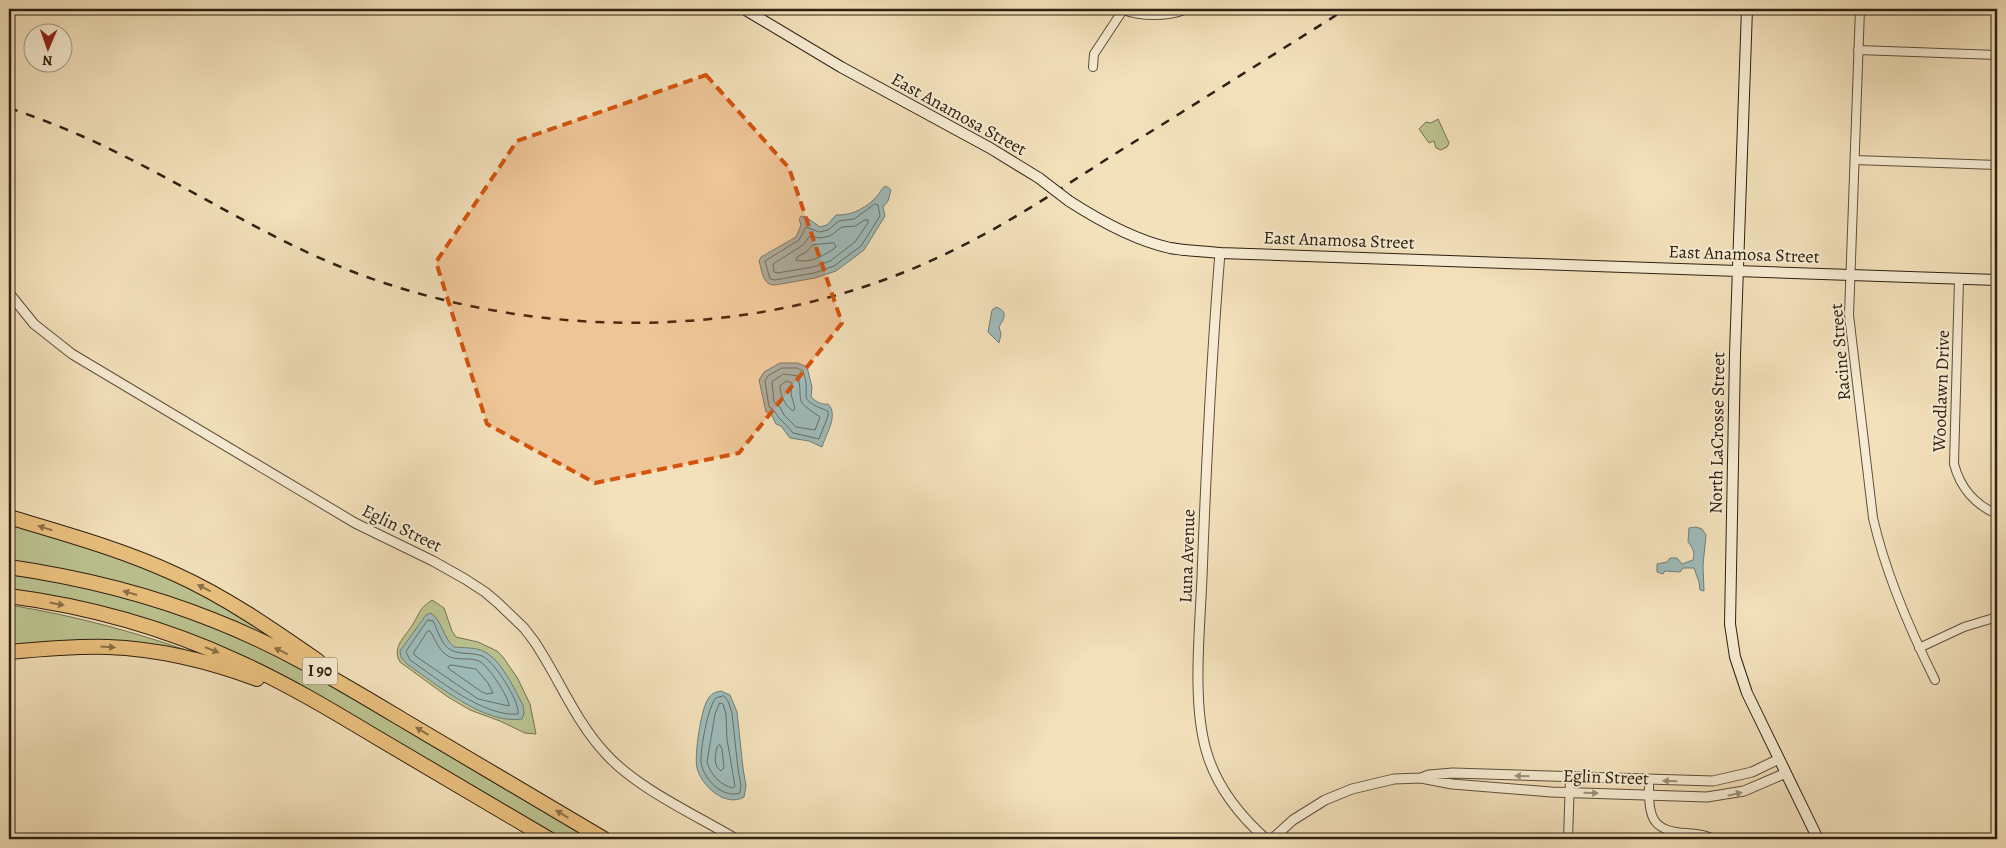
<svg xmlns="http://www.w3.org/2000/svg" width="2006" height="848" viewBox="0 0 2006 848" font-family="Alegreya,serif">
<rect width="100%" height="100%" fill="#f3e1bb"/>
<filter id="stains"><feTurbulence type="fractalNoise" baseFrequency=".004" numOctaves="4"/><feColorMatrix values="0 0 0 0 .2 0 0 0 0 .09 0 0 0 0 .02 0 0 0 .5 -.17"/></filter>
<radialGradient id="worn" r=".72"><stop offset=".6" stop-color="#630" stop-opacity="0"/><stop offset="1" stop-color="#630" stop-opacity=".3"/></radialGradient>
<!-- green -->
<path fill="#bbc390" stroke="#747250" d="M1438,119L1449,143L1447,147L1441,150L1436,148L1434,141L1429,143L1419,129L1426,122L1431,123Z
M9,524L83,544L139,564L228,607L283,644L115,582L80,573L9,561Z
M9,575C103,585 198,617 283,659C330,683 375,712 420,739C477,772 533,806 590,839H558L259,665L9,591Z
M432,600L444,608L452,631L456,637L478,642L497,651L503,657L518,679L530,704L536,734L525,733L500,721L470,710L448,697L400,662C391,647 406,636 413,624C421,611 418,610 432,600Z
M9,605C78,616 143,634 208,658L9,648Z"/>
<!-- water -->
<path fill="#9ebbb9" stroke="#717d75" d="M886,186L891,190L888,201L883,207L885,216L864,250L836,271L815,278L775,285C763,286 762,271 759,261L761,257L796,237L801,225L799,219L801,216L806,217L820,227L827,225L836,215C852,216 868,207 878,195C882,190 881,188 886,186Z
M996,307C1009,312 1004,318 999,327L1001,334L999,343L988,332L992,310Z
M780,363H798L807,367L812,387L811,397C817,402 821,405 828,404C839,415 826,434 822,447L809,441L790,438L781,426L776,424L771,414L766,412L759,380L764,372Z
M1696,527L1702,529L1706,535L1703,565L1704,591L1700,590L1699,582L1694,568H1683L1680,572L1665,571L1663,574L1657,572V564L1667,562L1670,558H1677L1682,564L1693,560C1695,552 1693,548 1688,542L1689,528Z
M431,613C443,622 443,638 454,647C464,648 476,647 485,652C501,660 515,690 523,705L524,713L522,719C485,725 436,684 407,664L401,657L400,651L426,615Z
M721,691L730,695L737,712L743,768L746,786L744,797C725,808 701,785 697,768C694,756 701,709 708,699C711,694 715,692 721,691Z"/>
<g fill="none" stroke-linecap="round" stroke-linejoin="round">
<!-- shore -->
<path stroke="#666e64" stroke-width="1" d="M875,204L878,205L880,216L861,246L834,266L814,273L775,280L770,279L765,261L799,240L806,227L819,232L828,230L839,221L854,219Z
M865,220H868V223L855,242L830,261L813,267L777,273L774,272L773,264L803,245L810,236L820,238L830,236L842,227L855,226Z
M834,243L836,247C826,255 809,264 796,260L797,257L806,252L813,245Z
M782,368H797L803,371C813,397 793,398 828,411V416L819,439L793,433C789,428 785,424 781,420C776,416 776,410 769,407L765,381L768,376Z
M784,374L798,376C804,404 792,398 820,417L815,430L796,427L784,415L780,407L774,402L772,382Z
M787,381L792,383L791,394L795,408L793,411C785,406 780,395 780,386Z
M428,620L433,621C438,630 441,645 451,650C460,655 472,652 482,656C494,661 520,701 518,714C483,717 438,679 410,660L406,652Z
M430,631C436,640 438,650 448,656C457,661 469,657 479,661C488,665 509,697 509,706L478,699L414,655V652L427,632Z
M451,665L476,669L488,683L493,693L487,694L482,692L449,669L448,667Z
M724,696L728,701L732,713L738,769L741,786L740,793C723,799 703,779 701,762C700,751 708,705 716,698Z
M720,703L723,704L726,714L727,739L735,786L733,788C721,786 710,774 707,762L715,714Z
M720,745L722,749L724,768L721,771C713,765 715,756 717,747Z"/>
<defs>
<path id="minor" d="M1121,9C1141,17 1167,17 1187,9
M1860,9L1849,315L1873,518C1886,575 1909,628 1935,680
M1858,50L1997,55
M1093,67L1094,54L1123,10
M1855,160L1997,165
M1959,279L1954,464C1960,487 1975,505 1997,514
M1919,648L1964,627L1997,617
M1649,780C1649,813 1648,832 1687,833C1697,834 1705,834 1713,839
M1568,839L1570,778"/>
<path id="tertiary" d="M1220,253C1211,361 1206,469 1202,577C1200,629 1192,701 1206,750C1216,786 1239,815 1266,839
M9,293L34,324L72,354L355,523L433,561L465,579L485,592L498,603L524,628L534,641C559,678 575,721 606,754C638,789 694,814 736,839
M1421,778L1452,784L1551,792L1707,797L1744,791L1786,773
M1272,839L1293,820L1325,800L1352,789L1394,779L1421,778L1429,775L1453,773L1713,781L1752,772L1779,759"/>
<path id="secondary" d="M744,9L841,67L990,148L1039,178
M1747,9L1735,354L1730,624L1735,657L1747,693L1818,839
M1069,201C1100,221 1134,240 1170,248C1186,251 1204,251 1220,253L1997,280"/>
<path id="motorway" d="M9,517C65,534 121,549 175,574C226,597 272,629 318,661
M9,567C78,577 148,594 213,620C280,646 341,683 403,720C470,760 537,799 604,839
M9,596C87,606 165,628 237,661C286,683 331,710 376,737C434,771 492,805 549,839
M9,652C42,649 75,646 108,647C159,649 209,661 257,679"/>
</defs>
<!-- minor casing -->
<use href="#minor" stroke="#5e503b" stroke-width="10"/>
<!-- tertiary casing -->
<use href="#tertiary" stroke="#5e503b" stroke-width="11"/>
<!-- secondary casing -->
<use href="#secondary" stroke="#2d2010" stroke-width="12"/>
<!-- motorway casing -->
<use href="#motorway" stroke="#2d2010" stroke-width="16"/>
<!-- minor -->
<use href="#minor" stroke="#f7ecd3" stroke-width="8"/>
<!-- tertiary -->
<use href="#tertiary" stroke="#f7ecd3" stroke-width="9"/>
<!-- secondary -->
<use href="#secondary" stroke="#f7ecd3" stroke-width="10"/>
<!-- motorway -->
<use href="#motorway" stroke="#eac07e" stroke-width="14"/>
<!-- rail -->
<path stroke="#2d2010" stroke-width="2.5" stroke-dasharray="9 9" stroke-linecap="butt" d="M9,108C51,122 91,139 130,159C209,199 283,247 367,277C549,342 763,340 939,257C1000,229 1054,193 1110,157C1189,108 1268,58 1346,9"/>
<defs>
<path id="secondary-bridge" d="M1039,178L1069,201"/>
</defs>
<!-- secondary-bridge casing -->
<use href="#secondary-bridge" stroke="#2d2010" stroke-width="12" stroke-linecap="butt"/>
<!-- secondary-bridge -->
<use href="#secondary-bridge" stroke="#f7ecd3" stroke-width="10"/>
</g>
<!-- one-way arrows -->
<defs><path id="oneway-solid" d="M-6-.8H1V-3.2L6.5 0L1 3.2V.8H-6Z" transform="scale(1.25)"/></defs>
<g fill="#8c7047">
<use href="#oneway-solid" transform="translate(45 528) rotate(-163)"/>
<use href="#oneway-solid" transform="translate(204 588) rotate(-153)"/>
<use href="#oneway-solid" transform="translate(130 593) rotate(-164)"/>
<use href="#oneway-solid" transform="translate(57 604) rotate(11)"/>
<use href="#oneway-solid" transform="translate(108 647) rotate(3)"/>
<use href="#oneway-solid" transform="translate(212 650) rotate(22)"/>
<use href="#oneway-solid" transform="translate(281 651) rotate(-154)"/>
<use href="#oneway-solid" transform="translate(422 731) rotate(-149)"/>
<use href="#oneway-solid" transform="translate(562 814) rotate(-149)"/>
</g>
<g fill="#9c907b">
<use href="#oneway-solid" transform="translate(1522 776) rotate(-178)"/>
<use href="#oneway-solid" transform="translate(1670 781) rotate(-179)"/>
<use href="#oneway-solid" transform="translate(1591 793) rotate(2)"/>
<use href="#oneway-solid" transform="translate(1735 794) rotate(-13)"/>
</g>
<!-- marked area -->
<path fill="#d5530c" fill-opacity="0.2" stroke="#d5530c" stroke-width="4" stroke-dasharray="10 6" stroke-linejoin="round" d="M706,75L789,168L842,323L739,453L595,483L487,424L436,262L517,141Z"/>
<g text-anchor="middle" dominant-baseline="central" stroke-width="4" stroke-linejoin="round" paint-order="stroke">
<!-- shield labels -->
<rect fill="#f7ecd3" stroke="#6a5d4a" stroke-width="1" x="302.5" y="657.5" width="35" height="27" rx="4"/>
<g font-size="16" font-weight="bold" fill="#2d2010">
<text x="320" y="671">I 90</text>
</g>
<!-- street labels -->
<g font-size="18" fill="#2d2010" stroke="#f7ecd3">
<text transform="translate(959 114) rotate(29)">East Anamosa Street</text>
<text transform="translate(1339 240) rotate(2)">East Anamosa Street</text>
<text transform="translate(1744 254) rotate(2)">East Anamosa Street</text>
<text transform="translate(1840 352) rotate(-95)">Racine Street</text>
<text transform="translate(1941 391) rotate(-88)">Woodlawn Drive</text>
<text transform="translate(1717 433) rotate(-89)">North LaCrosse Street</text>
<text transform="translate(402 528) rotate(26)">Eglin Street</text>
<text transform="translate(1187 556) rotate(-88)">Luna Avenue</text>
<text transform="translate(1606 777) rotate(2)">Eglin Street</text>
</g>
</g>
<!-- margin -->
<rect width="2006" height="848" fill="none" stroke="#f3e1bb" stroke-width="30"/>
<rect x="10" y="10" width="1986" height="828" fill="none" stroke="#2d2010" stroke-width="2.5"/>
<rect x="15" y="15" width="1976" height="818" fill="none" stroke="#2d2010"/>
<!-- north arrow -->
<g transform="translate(48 48) rotate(182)"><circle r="24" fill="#f7ecd3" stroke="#a69a85"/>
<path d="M0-4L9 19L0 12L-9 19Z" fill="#8f2418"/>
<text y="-8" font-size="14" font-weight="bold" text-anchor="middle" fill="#2d2010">N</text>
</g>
<rect width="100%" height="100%" filter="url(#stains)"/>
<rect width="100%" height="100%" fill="url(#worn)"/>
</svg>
